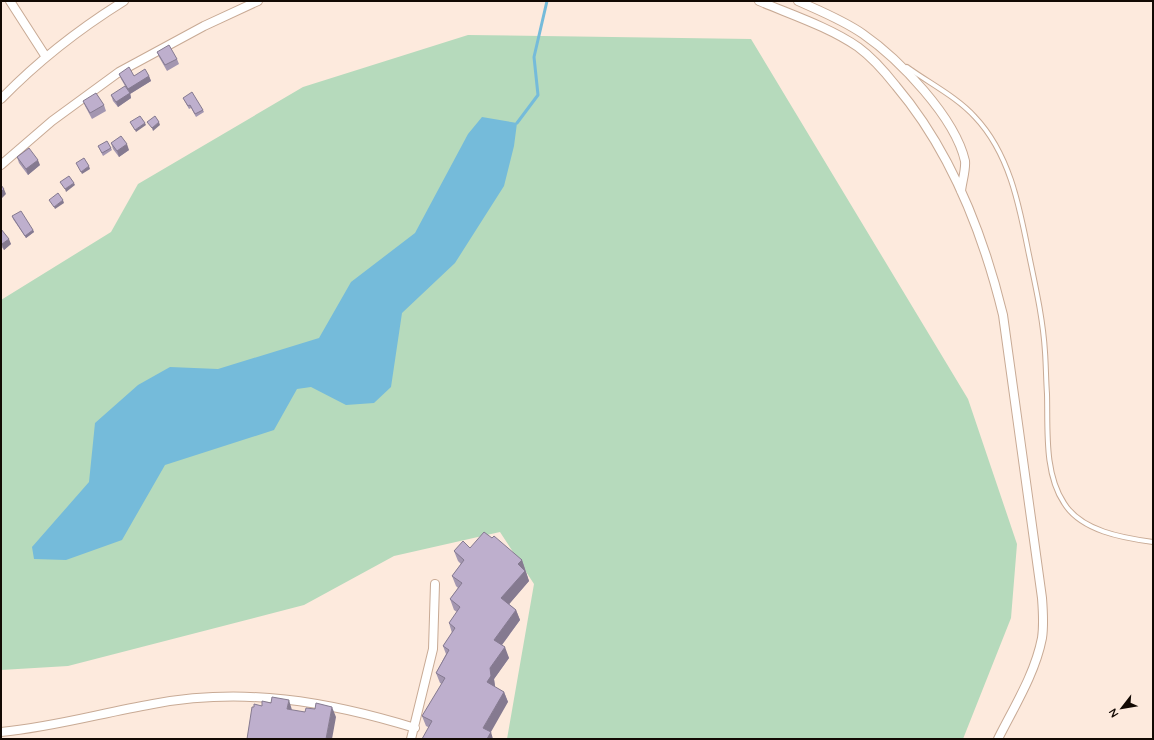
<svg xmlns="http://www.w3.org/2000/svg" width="1154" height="740" viewBox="0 0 1154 740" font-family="Quicksand,sans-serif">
<rect width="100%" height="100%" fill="#fdeadd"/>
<!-- green -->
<path fill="#b6dabc" d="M468,35L751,39L968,399L1017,544L1011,618L963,739H507L534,584L500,532L394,556L304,605L68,666L1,670V300L111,232L138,184L303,87Z"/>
<!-- water -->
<path fill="#75bbda" d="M482,117L517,123L514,146L504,186L455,263L402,313L391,387L374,403L346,405L311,387L297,389L274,430L165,465L122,540L66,560L34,559L32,547L89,482L95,423L138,385L170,367L218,369L319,338L351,282L415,233L468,134Z"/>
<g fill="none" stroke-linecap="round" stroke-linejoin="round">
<!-- stream -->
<path stroke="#75bbda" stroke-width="3" d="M517,123L538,95L534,57L547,1"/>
<defs>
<path id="service" d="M907,67C929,83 957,97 975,117C1009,153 1019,204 1028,250C1035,284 1043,318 1045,352C1046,366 1046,380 1047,394C1048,429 1044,473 1064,503C1081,531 1123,538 1153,542"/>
<path id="minor" d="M10,1L46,57
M759,1C792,15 829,27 858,47C873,58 885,72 896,86C951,151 983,233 1003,315L1042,598C1043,611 1044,625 1042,638C1035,674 1014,707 998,739
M798,1C820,11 843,20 863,34C899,59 955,117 965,161C966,169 962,182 961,191
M1,99C38,61 79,29 124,1
M1,165L52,121L119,72L204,26L258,1
M1,732C54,727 101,713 153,704C244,687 327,701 415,728
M411,739L433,649L435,584"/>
</defs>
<!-- service casing -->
<use href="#service" stroke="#c8aa95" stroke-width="6"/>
<!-- minor casing -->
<use href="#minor" stroke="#c8aa95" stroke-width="10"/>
<!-- service -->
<use href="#service" stroke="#fff" stroke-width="4"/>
<!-- minor -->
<use href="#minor" stroke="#fff" stroke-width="8"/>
</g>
<!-- wall -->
<path fill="#a396b0" d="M157,52L177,59L179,64L167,71L159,57Z
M119,74L134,76H149L151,81L130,94V93L131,98L118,107L113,101L111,95L128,91L121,79Z
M183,98L203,110L204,112L196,117L191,108L189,109Z
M83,101L104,105L106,111L92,119L85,106Z
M111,143L129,150L119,157L113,149Z
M98,146L111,148L112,150L103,156Z
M17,157L40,165L28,175L19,163Z
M12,216L33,230L34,232L26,238L13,219Z
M1,229L11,244L4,250L1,246Z
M492,538L522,560L529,581L509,604L516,610L520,620L502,645L509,658L494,679L495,687L504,692L508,702L428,727L426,726L422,716L442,684L440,683L436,673L446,654L443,646L452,633L449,623L457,612L454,610L450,599L458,588L456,586L452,576L461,564L458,561L454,551L470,548Z"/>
<!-- shaded-wall -->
<path fill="#857a90" d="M149,76L151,81L130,94L128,89Z
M130,93L131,98L118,107L116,102Z
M159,122L160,125L153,131L152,128Z
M145,123L146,125L136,132L135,130Z
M127,144L129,150L119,157L117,151Z
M38,160L40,165L28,175L26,169Z
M89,166L90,169L82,174L81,172Z
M74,183L75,185L66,192L65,189Z
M4,189L6,194L1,199V192Z
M63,200L64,203L55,209L54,207Z
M33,230L34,232L26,238L25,236Z
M9,239L11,244L4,250L2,244Z
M522,560L529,581L505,609L501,598L518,564Z
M516,610L520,620L498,650L494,640Z
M505,647L509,658L494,679L495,686L491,693L487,682L490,668Z
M504,692L508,702L487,739L483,728Z
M289,700L292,710L287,709Z
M332,707L336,717L332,739H326Z
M491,732L493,739H487Z"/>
<!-- building -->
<path fill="#beafcd" stroke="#857a90" d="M169,45L177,59L165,65L157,52Z
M129,67L134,76L145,69L149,76L128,89L119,74Z
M125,86L130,93L116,102L111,95Z
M192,92L203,110L195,114L190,105L188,106L183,98Z
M96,93L104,105L90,113L83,101Z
M140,116L145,123L135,130L130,122Z
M155,116L159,122L152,128L147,122Z
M121,136L127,144L117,151L111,143Z
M107,141L111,148L102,153L98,146Z
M29,148L38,160L26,169L17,157Z
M84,158L89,166L81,172L76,163Z
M69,176L74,183L65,189L60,182Z
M1,185L4,189L1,192Z
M58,193L63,200L54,207L49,200Z
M21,211L33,230L25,236L12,216Z
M1,229L9,239L2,244L1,243Z
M484,532L492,538L494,536L522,560L518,564L525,571L501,598L516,610L494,640L505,647L490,668L491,676L487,682L504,692L483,728L491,732L487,739H422L432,721L422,716L445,678L436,673L449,650L443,646L455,628L449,623L460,607L450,599L462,583L452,576L464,560L454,551L463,541L470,548Z
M272,697L289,700L287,709L305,712L306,708L315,709L316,703L332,707L326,739H247L252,707H254V704L262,706V701L271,703Z"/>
<!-- border -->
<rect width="1154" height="740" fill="none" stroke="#120903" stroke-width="4"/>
<!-- north arrow -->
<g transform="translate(1122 708) rotate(239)" stroke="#fdeadd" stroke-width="3" paint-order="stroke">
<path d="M0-3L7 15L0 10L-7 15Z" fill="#120903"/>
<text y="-6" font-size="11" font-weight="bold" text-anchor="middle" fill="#120903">N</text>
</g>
</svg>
